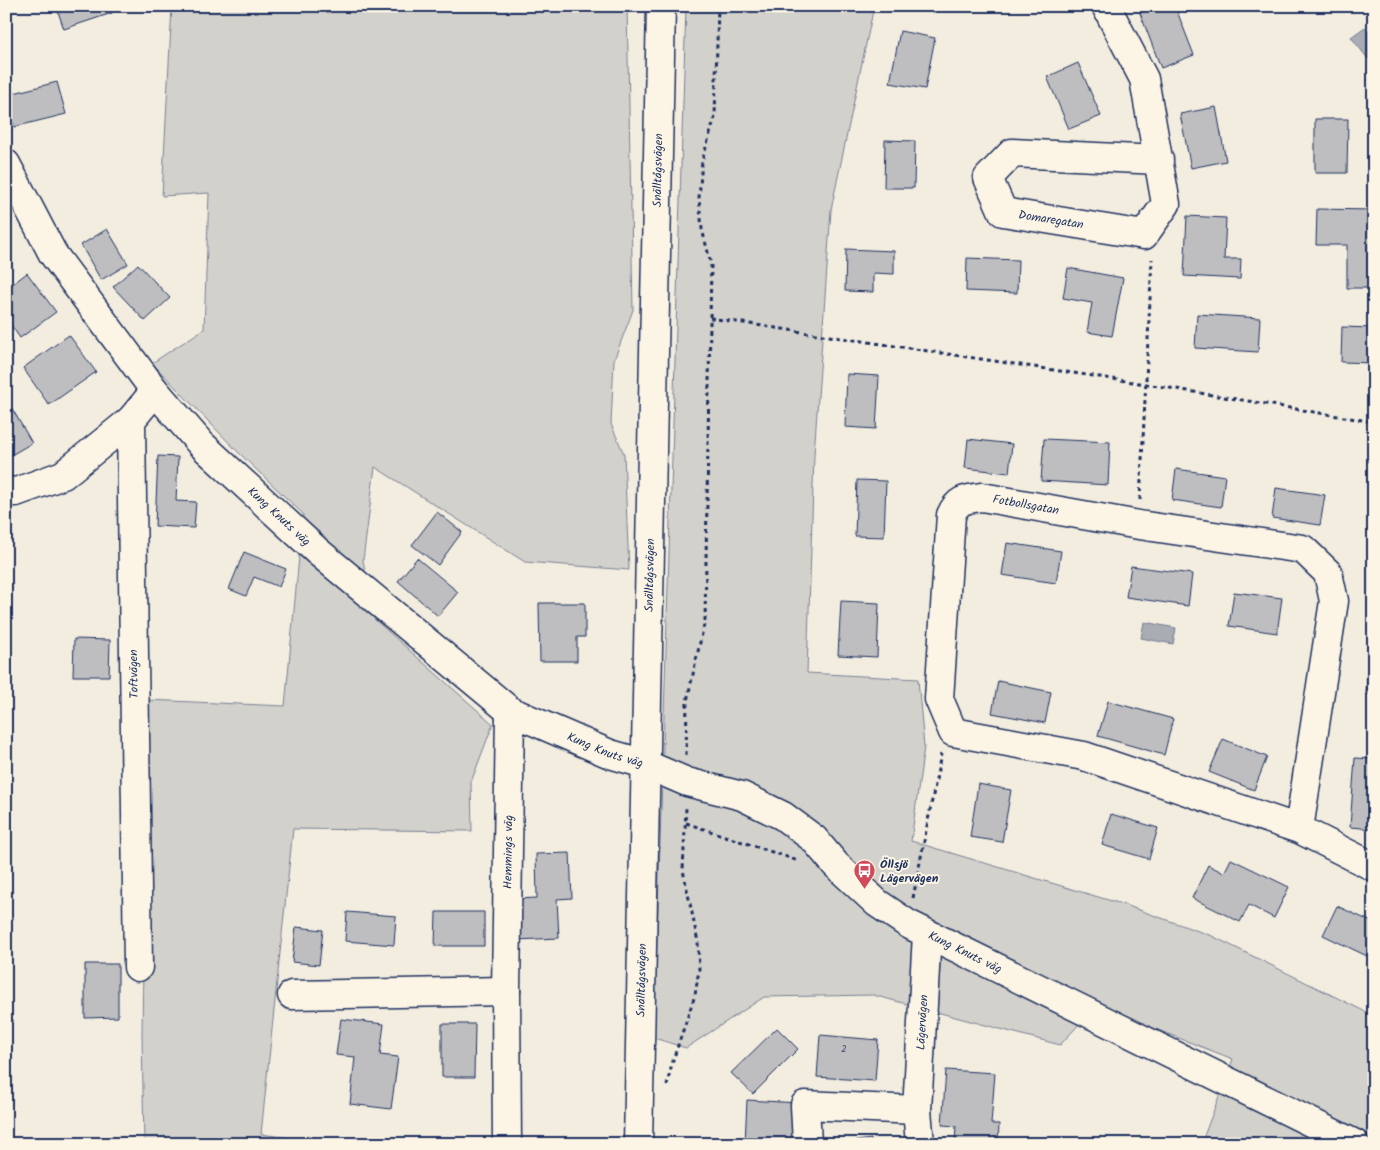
<svg xmlns="http://www.w3.org/2000/svg" width="1380" height="1150" viewBox="0 0 1380 1150" font-family="Kalam,sans-serif">
<rect width="100%" height="100%" fill="#f3ede0"/>
<filter id="ink" filterUnits="userSpaceOnUse"><feTurbulence type="fractalNoise" baseFrequency=".02" numOctaves="2"/><feDisplacementMap in="SourceGraphic" scale="10" xChannelSelector="R" yChannelSelector="G"/><feConvolveMatrix kernelMatrix="1 2 1 2 8 2 1 2 1" color-interpolation-filters="sRGB"/></filter>
<g filter="url(#ink)">
<!-- green -->
<path fill="#d3d1cc" stroke="#778095" d="M172,6H627L633,310L614,360L611,424L624,454L629,570L525,562L375,467L363,560L374,619L493,724L471,782L472,831L293,829L261,1134L290,1138L289,1144H144L142,1034L147,700L285,706L303,514L239,453L152,363L204,329L209,193L162,196Z
M686,6H874L831,210L814,455L807,673L918,679L924,747L911,841L1125,905L1212,936L1374,1016V1144H1201L1233,1059L1096,1006L1060,1045L873,995L764,997L686,1048L654,1038Z"/>
<!-- water -->
<path fill="#a9acb3" stroke="#707a91" d="M1365,27L1374,39V55L1368,59L1351,37Z
M1144,622L1176,628L1173,644L1141,638Z"/>
<!-- building -->
<path fill="#bebec0" stroke="#1b2f5e" d="M56,6H110L112,13L64,29Z
M1157,6H1175L1194,55L1161,68L1140,13Z
M900,31L935,38L925,89L890,83Z
M1078,63L1101,116L1069,129L1047,77Z
M57,82L66,114L14,127L6,95Z
M1216,107L1226,161L1191,168L1180,114Z
M1315,119H1348L1347,173H1315Z
M885,140L915,141L914,188H884Z
M1317,209L1374,210V288H1347V245H1316Z
M1187,216L1226,218L1224,259H1241L1240,279L1184,276Z
M107,229L128,264L101,280L81,245Z
M846,249L894,251V274L873,273V292L845,291Z
M967,258L1018,260L1017,293L966,291Z
M138,264L170,298L145,321L113,287Z
M1068,268L1123,278L1112,336L1087,332L1092,303L1063,298Z
M27,273L56,312L20,338L6,318V289Z
M1197,314L1260,318L1258,352L1195,348Z
M1342,327L1374,328V363L1341,362Z
M69,335L96,372L49,405L23,368Z
M847,374L879,376L876,429L845,427Z
M6,398L32,443L6,458Z
M968,439L1012,444L1009,473L965,468Z
M1044,439L1110,442L1108,485L1041,481Z
M158,456L178,457L176,501L196,502L194,528L155,526Z
M1176,469L1225,476L1221,507L1172,500Z
M857,480L886,481L884,537L855,536Z
M1276,488L1325,495L1320,525L1272,518Z
M437,512L462,532L438,565L412,545Z
M1007,543L1061,551L1056,583L1002,575Z
M244,552L286,569L279,587L254,577L246,596L229,589Z
M417,558L458,592L438,616L398,581Z
M1131,566L1192,574L1188,606L1126,597Z
M1234,592L1282,598L1277,633L1229,626Z
M841,601L879,603L877,657L838,655Z
M539,603H585V637H577V661H540Z
M74,639L110,640L109,676H73Z
M1369,639H1374V694H1366Z
M998,681L1051,692L1045,723L992,713Z
M1108,701L1173,719L1164,755L1098,736Z
M1223,739L1267,757L1254,790L1209,772Z
M1355,758L1374,759V829L1350,827Z
M978,784L1011,790L1002,842L970,837Z
M1111,814L1158,828L1149,859L1102,845Z
M570,853L572,898L557,899L559,938L517,940L516,899L537,898L536,854Z
M1231,859L1289,887L1274,918L1249,905L1240,922L1192,898L1208,865L1224,873Z
M1337,906L1374,923V941L1367,956L1323,935Z
M347,912L396,916L394,945L345,941Z
M436,912H484V946H435Z
M296,927L323,930L319,965L292,962Z
M85,964H118V1017L85,1018Z
M341,1019L384,1024L380,1055L398,1057L391,1109L350,1104L355,1057L336,1055Z
M442,1024H475L474,1077H442Z
M777,1028L798,1049L753,1094L731,1073Z
M820,1035L878,1040L875,1081L817,1077Z
M946,1070L995,1073L991,1124H999L998,1144H955L956,1126L942,1125Z
M747,1100L798,1103L796,1144H745Z
M871,1139V1144H835Z"/>
<g fill="none" stroke-linecap="round" stroke-linejoin="round">
<defs>
<g id="minor">
<path d="M1106,6L1144,79L1166,204L1144,235L1003,212L988,178L1012,153L1159,160"/>
<path id="s1" d="M6,164L53,254L155,391L201,444L317,551L510,711L610,754L645,764L687,782L742,796L783,816L814,839L836,865L877,903L908,924L1355,1144"/>
<path d="M6,491L16,492L63,475L131,420"/>
<path d="M1299,829L1334,601L1328,573L1303,549L1139,525L982,497C966,499 958,499 951,515L939,699L953,732L1084,756L1299,829L1374,867"/>
<path d="M138,967L131,420L155,391"/>
<path d="M292,995L506,991"/>
<path id="s2" d="M507,1144L506,991L510,711"/>
<path id="s3" d="M638,1144L661,6"/>
<path d="M807,1144L805,1105L917,1110"/>
<path id="s4" d="M920,1144L917,1110L927,934"/>
</g>
</defs>
<!-- minor casing -->
<use href="#minor" stroke="#1b2f5e" stroke-width="31"/>
<!-- path -->
<path stroke="#1b2f5e" stroke-width="3" stroke-dasharray="4 4" stroke-linecap="butt" d="M710,318L1146,384L1374,422
M1140,500L1152,259
M686,755L687,701L705,620L711,264L702,229L699,198L702,161L715,117L718,6
M686,823L796,860
M913,898L941,754
M667,1086L672,1063L695,995L699,970L698,942L683,870L686,808"/>
<!-- minor -->
<use href="#minor" stroke="#fcf5e5" stroke-width="28"/>
</g>
</g>
<!-- icons -->
<defs>
<symbol id="bus-pin" viewBox="-11 -11 22 30"><path d="M0 17L-7.5 6A9.5 9.5 0 1 1 7.5 6Z" fill="#d1495b" stroke="#fcf5e5"/><path d="M-5-6H5V4H4V6H2V4H-2V6H-4V4H-5ZM-3.5-4V0h7V-4ZM-3.5 1.2v1.5H-2V1.2ZM2 1.2v1.5H3.5V1.2Z" fill="#fff"/></symbol>
</defs>
<g fill-rule="evenodd">
<use href="#bus-pin" x="852" y="858" width="25" height="34"/>
</g>
<g text-anchor="middle" dominant-baseline="central" stroke-width="4" stroke-linejoin="round" paint-order="stroke">
<!-- number labels -->
<g font-size="10" fill="#445376">
<text x="844" y="1049">2</text>
</g>
<!-- street labels -->
<g font-size="12" fill="#1b2f5e" stroke="#fcf5e5">
<text stroke="none"><textPath href="#s3" startOffset="974">Snälltågsvägen</textPath></text>
<text transform="translate(1051 220) rotate(9)">Domaregatan</text>
<text transform="translate(1026 505) rotate(10)">Fotbollsgatan</text>
<text stroke="none"><textPath href="#s1" startOffset="449">Kung Knuts väg</textPath></text>
<text stroke="none"><textPath href="#s3" startOffset="569">Snälltågsvägen</textPath></text>
<text transform="translate(134 674) rotate(-91)">Toftvägen</text>
<text stroke="none"><textPath href="#s1" startOffset="854">Kung Knuts väg</textPath></text>
<text stroke="none"><textPath href="#s2" startOffset="292">Hemmings väg</textPath></text>
<text stroke="none"><textPath href="#s1" startOffset="1274">Kung Knuts väg</textPath></text>
<text stroke="none"><textPath href="#s3" startOffset="164">Snälltågsvägen</textPath></text>
<text stroke="none"><textPath href="#s4" startOffset="122">Lägervägen</textPath></text>
</g>
<!-- poi labels -->
<g font-size="12" font-weight="bold" fill="#1b2f5e" stroke="#fcf5e5" text-anchor="start">
<text x="880" y="864">Öllsjö<tspan x="880" dy="14">Lägervägen</tspan></text>
</g>
</g>
<!-- margin -->
<rect width="1380" height="1150" fill="none" stroke="#fcf5e5" stroke-width="25"/>
<rect x="12" y="12" width="1355" height="1125" fill="none" stroke="#1b2f5e" stroke-width="2" filter="url(#ink)"/>
</svg>
